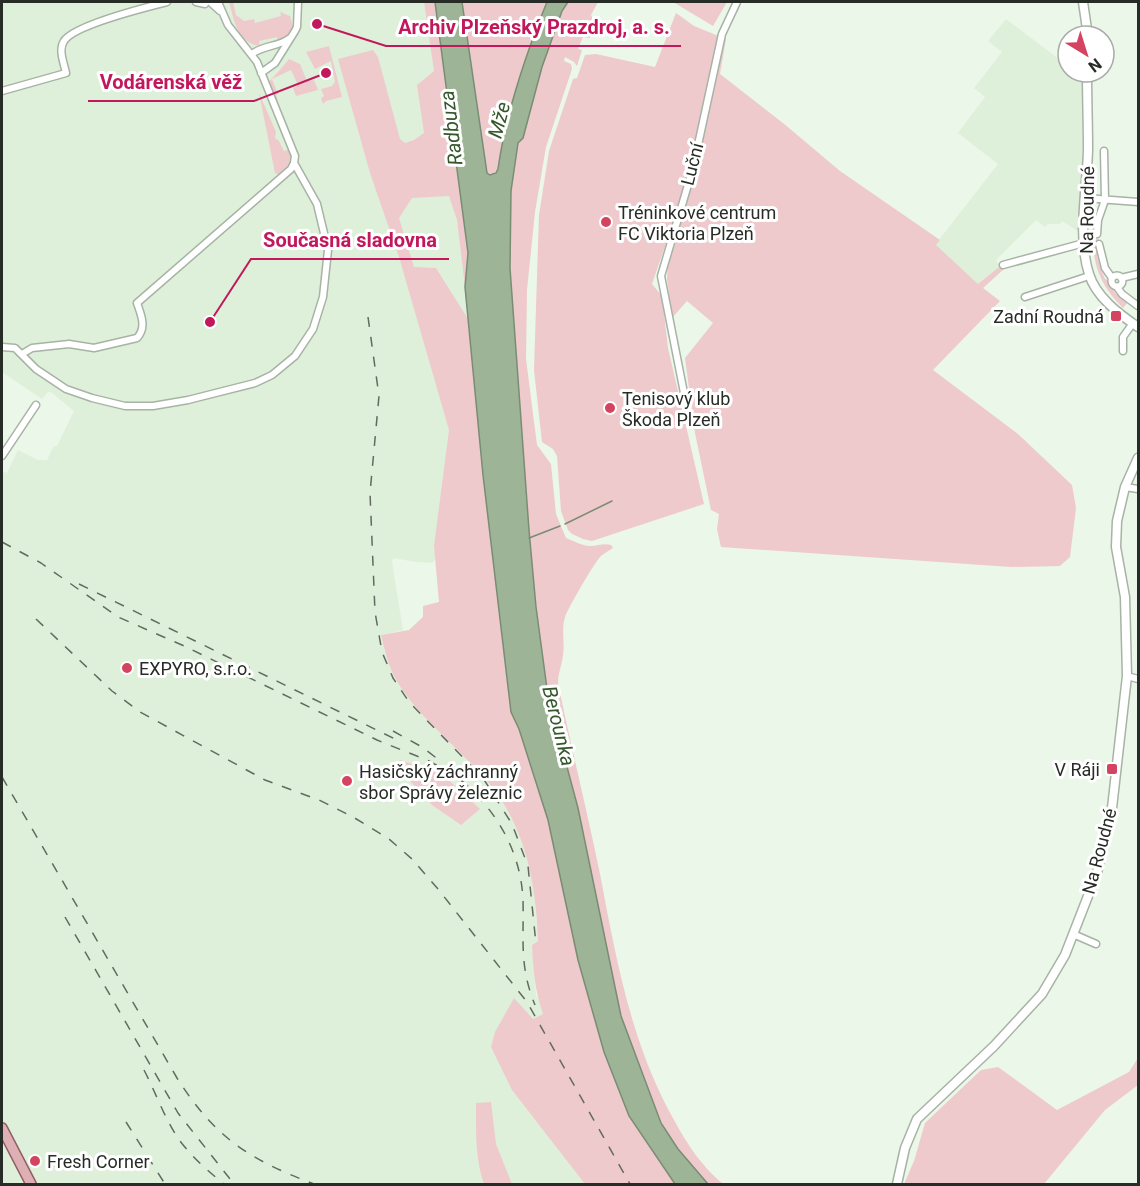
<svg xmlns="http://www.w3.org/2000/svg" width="1140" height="1186" viewBox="0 0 1140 1186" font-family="Roboto,sans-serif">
<rect width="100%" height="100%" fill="#ebf7e8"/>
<!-- built -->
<path fill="#def0da" d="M2,2H424L463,260L478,427L444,551L432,563L416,562L393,558L392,562L403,630L381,635L385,653L394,675L490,784L505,805L518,830L529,862L534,889L538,941L532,945L536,995L645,1184H2V471L7,473L18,450L38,460H47L54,446H57L74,411L51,392H48L42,399L2,372Z
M1006,19L1068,66V72H1082V202L1078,231L1062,221L1060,224H1048L1045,227L1036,220L996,260L999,267L979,285L935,245L998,164L958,133L985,97L974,88L1002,52L988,41Z"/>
<!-- green -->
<path fill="#eecacd" d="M229,2H233L236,15L244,21L254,19L255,23L281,16L280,12L290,16L293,27L284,39L278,42L277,37L259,41L260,46C237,43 234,20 229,2Z
M424,2H435L468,253L465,287L457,220L449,196L412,198L399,218L414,267L436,268L468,319L483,475L511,712L519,729L548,820L578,960L604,1052L629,1116L675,1184H585L512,1090L491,1047L495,1032L514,998L533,1019L543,1014C535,991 533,969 532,945L538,941C536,884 526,828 489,783C460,748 413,714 393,674C387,661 384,648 381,635L409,630L423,617V606L439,602L434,546L449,430L399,257L370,173L338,59L373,50L378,57L400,139L405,143L414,140L424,133L417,85L434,71Z
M462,2H547C525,56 506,112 498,169L494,175L487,173Z
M568,2H598L591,15C595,22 598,33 589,38L583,37L578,49L582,50L577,66L574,62L565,57L564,61L571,64L572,69L546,147L535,212L527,290L526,359L537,445L551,464L556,514L566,538C574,541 582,546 591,546C598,546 604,543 611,545L613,548C609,551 604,553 601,556C595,561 567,610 565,617C561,630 565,643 563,655C562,665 558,673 558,683C571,747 587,810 600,874C616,958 631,1044 674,1120C687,1144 702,1167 723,1184H708L678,1149L661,1123L621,1016L578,808L548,696L536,607L529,530L510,268L511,191L518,143L523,138L542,67L562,10Z
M673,2H727L713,26Z
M676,13L694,26L726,39L720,74L783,123L840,171L940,240L936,245L978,284L999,267L1003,270L983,288L1000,301L933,370L1018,434L1072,485L1076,508L1070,557L1060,566L1011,567L721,547L717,529L719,514L711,510L695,433L685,358L713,323L687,301L672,318L667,279L668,261L680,233L671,229L652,284L662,296L668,348L704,504L592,541L583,539L572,534L568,530L561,511L557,456L553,449L542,442L534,370L539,215L549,151L573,79L577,78L585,55L596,54L655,67Z
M329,46L342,97L326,101L323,104L321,98L324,96L321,89L332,86L335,82L331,61L315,69L306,52Z
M289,59L300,64L307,81L314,80L318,90L296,96L293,88L298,85L291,70L272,79L278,94L276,95L278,100L275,99L269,82C276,74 282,68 289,59Z
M259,93L276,132L275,138L279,141L284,151L288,150C295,161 287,168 279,175L275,173Z
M1092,229L1094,230L1099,240L1095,246L1099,256H1097L1100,266H1102L1101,269L1105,279L1108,280L1115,293L1128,302L1123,308C1098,283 1093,264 1092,229Z
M400,760L441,773L480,809L461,825L432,805L396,766Z
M1138,1058V1085L1105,1110L1044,1184H904L914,1161L925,1123L981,1070L998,1067L1057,1110L1129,1072Z
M491,1102L496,1144L512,1184H484C475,1159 476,1130 476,1103Z"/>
<!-- water -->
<path fill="#9db596" stroke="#7a8c74" stroke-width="1.5" d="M435,2H462L487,173L490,175L496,173L498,169C506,112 525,56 547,2H568L562,11L542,67L523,138L518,143L511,191L510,268L529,530L536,607L548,696L578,808L621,1016L661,1123L678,1149L708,1184H675L629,1116L604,1052L578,960L548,820L519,729L511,712L483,475L465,287L468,253Z"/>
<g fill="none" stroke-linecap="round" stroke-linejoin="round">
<!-- stream -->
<path stroke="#7a8c74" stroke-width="1.5" d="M591,2H592
M565,524L612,501
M529,538L560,526"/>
<defs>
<path id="street" d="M196,2L205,4
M210,2L220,11
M252,54C263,45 279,47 290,38
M261,73L275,63L295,31L297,27L298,2
M2,91L66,73C64,63 58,50 64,41C74,25 147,7 167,2
M1085,198L1138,202
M1097,234L1098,220L1105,200L1104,151
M1099,244L1105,268L1112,278
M1003,265L1084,243
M1111.5 281a5.5 5.5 0 1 1 11 0a5.5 5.5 0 1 1-11 0Z
M1121,278L1138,274
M1117,287L1122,294L1138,306
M1025,297L1089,276
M2,347L15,348L36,369L66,389L92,398L125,406H153L188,400L255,383L272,375L295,356L313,329L323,297L328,250L317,204L294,163
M1123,351V337L1133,323
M22,354L32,348L69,344L94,348L137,338C147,327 141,315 137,303L291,169L294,163L295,156L257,62L228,25L218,2
M685,398L661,276L693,168L722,34L737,2
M2,456L36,405
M1125,487L1138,489
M1127,676L1138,679
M1073,934L1096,944"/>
<path id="secondary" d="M1083,2L1088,36
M1087,72C1087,98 1088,124 1088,150C1087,189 1077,237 1089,274C1096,297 1119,314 1138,327
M897,1184L905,1148L917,1119L994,1046L1042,994L1065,955L1097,873L1112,808L1127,676L1125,597L1116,547L1117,521L1125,487L1138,458"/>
<path id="primary" d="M2,1128L31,1184"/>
</defs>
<!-- street casing -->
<use href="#street" stroke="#a7b3a4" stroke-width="9"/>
<!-- secondary casing -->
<use href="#secondary" stroke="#a7b3a4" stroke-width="11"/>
<!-- primary casing -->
<use href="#primary" stroke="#905f63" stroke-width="12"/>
<!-- street -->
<use href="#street" stroke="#fff" stroke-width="6"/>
<!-- secondary -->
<use href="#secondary" stroke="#fff" stroke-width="8"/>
<!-- primary -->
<use href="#primary" stroke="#deb0b5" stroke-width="9"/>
<!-- rail -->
<path stroke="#636a61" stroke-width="1.5" stroke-dasharray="10 10" stroke-linecap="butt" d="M368,317L379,396L370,493L375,612L382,652L393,678L409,702L483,778L512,824L528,866L536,944
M2,542L41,563L118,617L182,645L377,740L429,761L451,773
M79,584L399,741
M36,619L112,691L140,712L265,780L319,800L353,817L389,839L412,859L438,889L527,1002L630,1184
M393,731L422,747L439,760
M445,769L467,785
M2,777L177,1078C215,1138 250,1160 314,1184
M461,780C497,811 521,852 523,900C524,940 519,966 535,1005
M65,917L178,1113L234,1184
M144,1070C156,1093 165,1120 180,1141C193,1158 208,1171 224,1184
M126,1122L165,1184"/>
</g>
<!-- markers -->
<g fill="#d44461" stroke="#fff" stroke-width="2">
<circle cx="606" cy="222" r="6"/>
<rect x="1110" y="310" width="12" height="12" rx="3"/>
<circle cx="610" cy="408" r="6"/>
<circle cx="127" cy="668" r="6"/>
<rect x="1106" y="763" width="12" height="12" rx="3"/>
<circle cx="347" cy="781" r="6"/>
<circle cx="35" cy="1161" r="6"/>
</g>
<g text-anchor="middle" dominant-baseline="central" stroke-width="6" stroke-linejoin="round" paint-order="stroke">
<!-- street labels -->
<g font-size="18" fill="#272c26" stroke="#fff">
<text transform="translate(692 164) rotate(-76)">Luční</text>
<text transform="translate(1087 210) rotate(-89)">Na Roudné</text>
<text transform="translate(1099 851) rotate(-75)">Na Roudné</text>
</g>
<!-- poi labels -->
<g font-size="18" fill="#272c26" stroke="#fff" text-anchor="start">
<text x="618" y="212">Tréninkové centrum<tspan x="618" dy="21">FC Viktoria Plzeň</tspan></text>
<text x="1104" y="316" text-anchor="end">Zadní Roudná</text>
<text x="622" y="398">Tenisový klub<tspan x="622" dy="21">Škoda Plzeň</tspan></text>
<text x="139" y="668">EXPYRO, s.r.o.</text>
<text x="1100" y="769" text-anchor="end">V Ráji</text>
<text x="359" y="771">Hasičský záchranný<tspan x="359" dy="21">sbor Správy železnic</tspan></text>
<text x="47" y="1161">Fresh Corner</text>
</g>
<!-- water labels -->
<g font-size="20" font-style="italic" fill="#33562a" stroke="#fff">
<text transform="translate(499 120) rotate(-75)">Mže</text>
<text transform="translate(451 128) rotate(-97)">Radbuza</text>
<text transform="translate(559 726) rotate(76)">Berounka</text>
</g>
</g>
<!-- callouts -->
<path fill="none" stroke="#c2185b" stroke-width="2" d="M317 24L386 46H681M326 73L254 101H88M210 322L251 259H449"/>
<g fill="#c2185b" stroke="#fff" stroke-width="2">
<circle cx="317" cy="24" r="6"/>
<circle cx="326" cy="73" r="6"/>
<circle cx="210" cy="322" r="6"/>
</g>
<g font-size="20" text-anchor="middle" font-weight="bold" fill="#c2185b" stroke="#fff" stroke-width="6" stroke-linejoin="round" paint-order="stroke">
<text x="534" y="34">Archiv Plzeňský Prazdroj, a. s.</text>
<text x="171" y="89">Vodárenská věž</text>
<text x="350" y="247">Současná sladovna</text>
</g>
<!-- border -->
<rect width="1140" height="1186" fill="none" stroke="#272c26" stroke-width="6"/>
<!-- north arrow -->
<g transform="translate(1086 54) rotate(142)"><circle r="28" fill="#ffffff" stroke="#a9aba8" stroke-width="1.5"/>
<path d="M0-4.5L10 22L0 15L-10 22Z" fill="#d44461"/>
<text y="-9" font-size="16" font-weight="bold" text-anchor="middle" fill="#272c26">N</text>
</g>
</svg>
